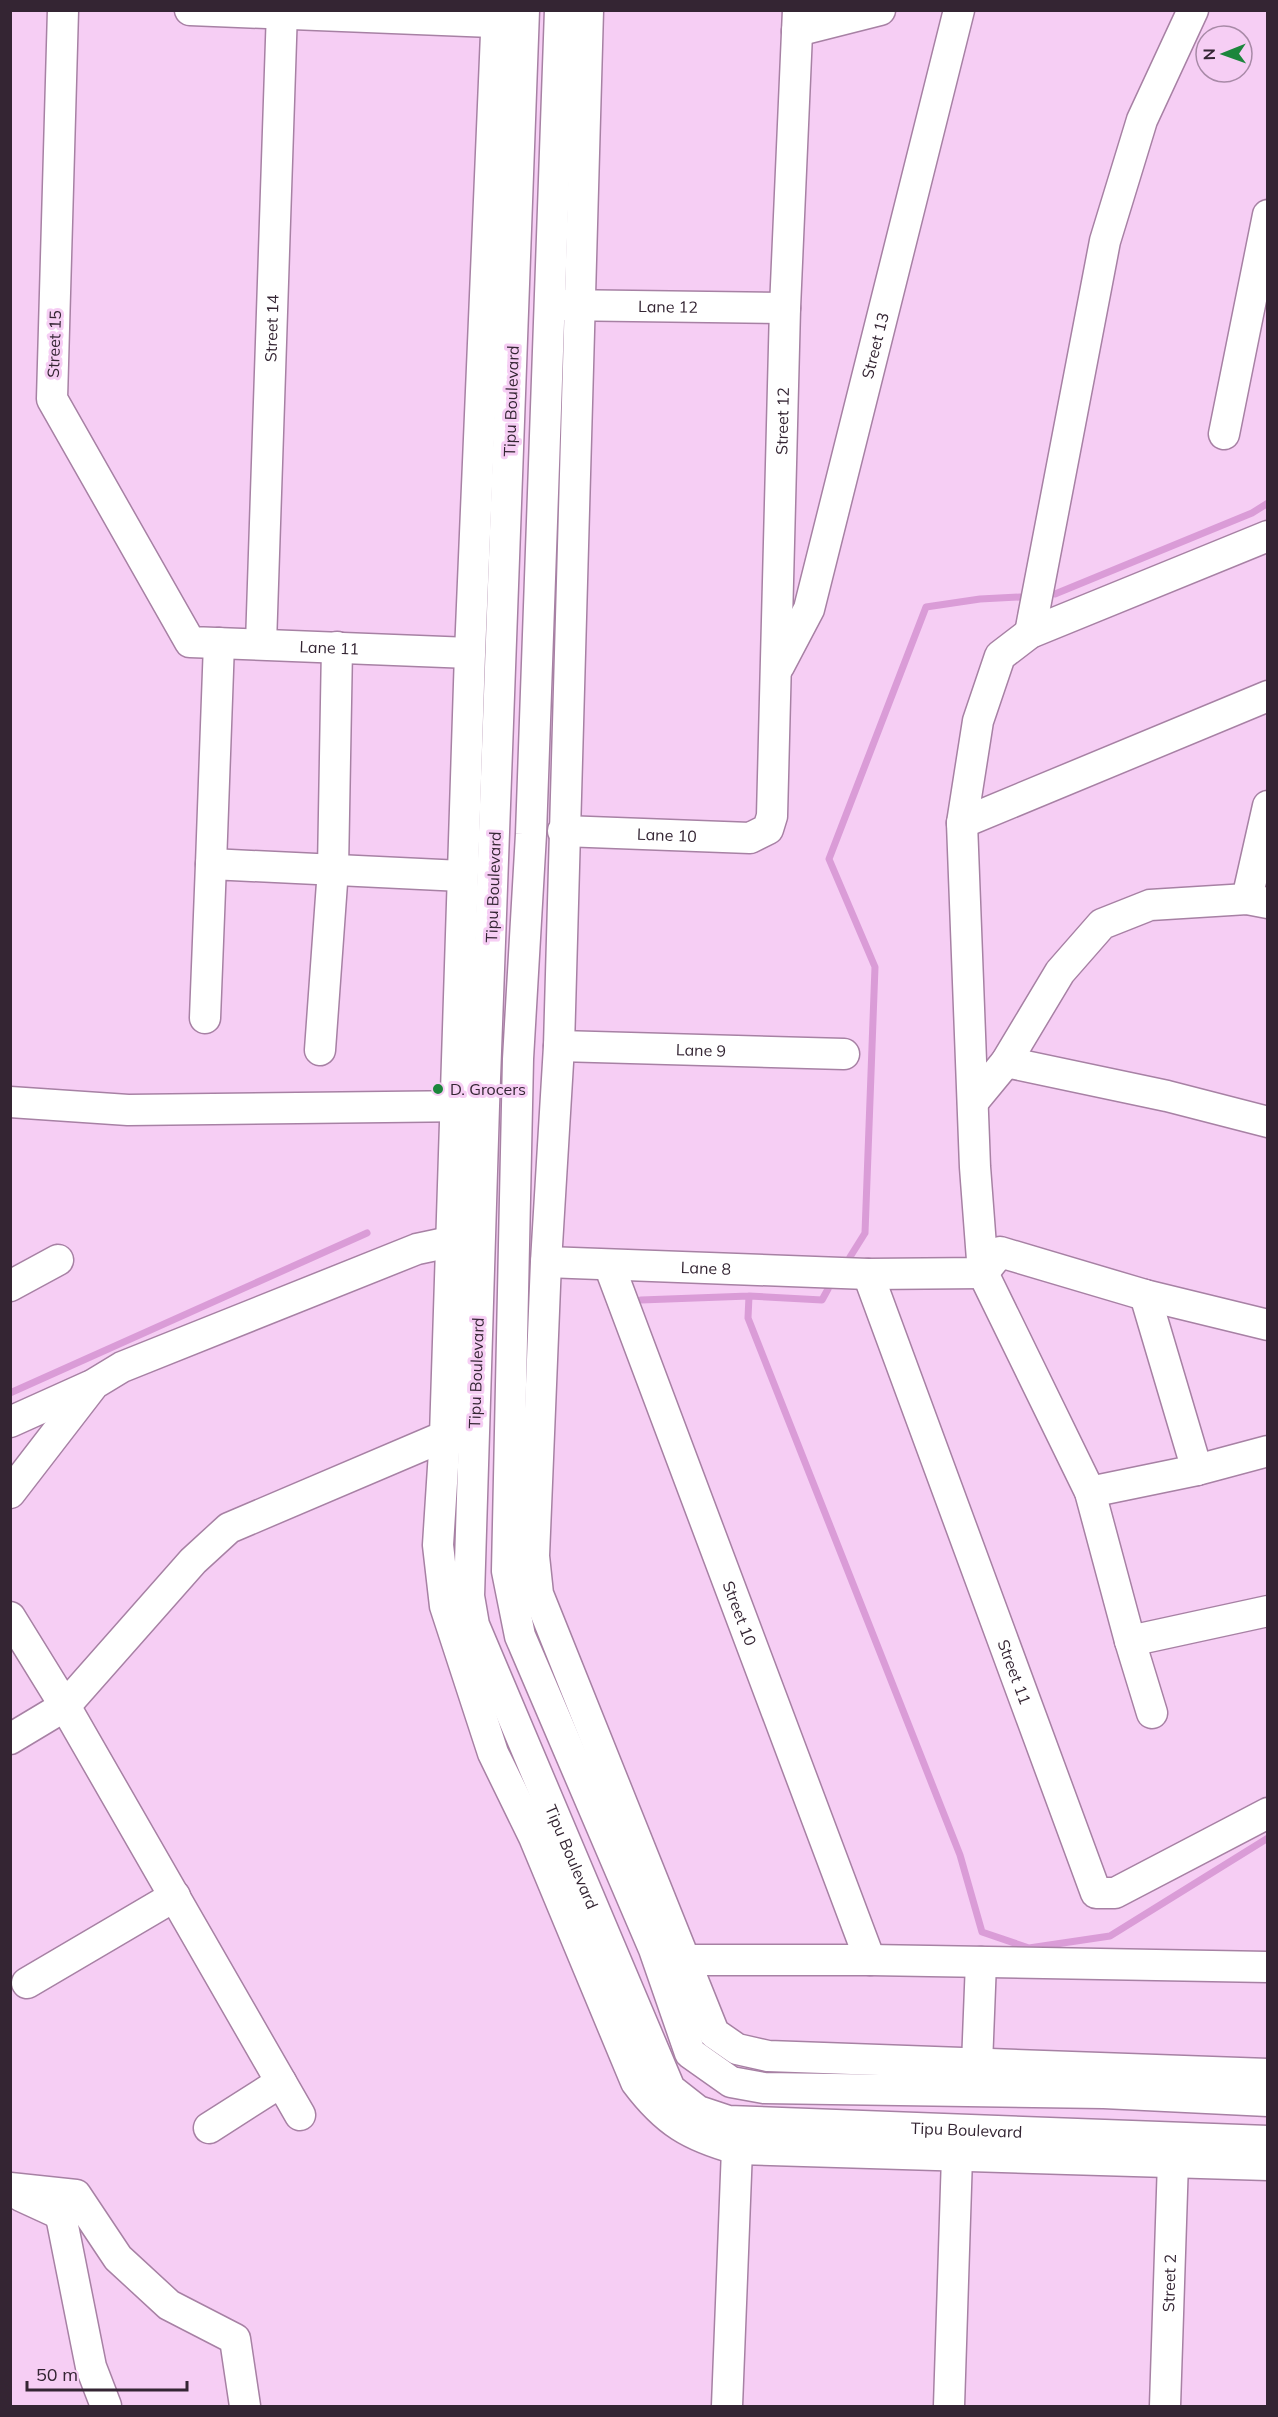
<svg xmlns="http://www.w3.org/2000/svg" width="1278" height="2417" viewBox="0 0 1278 2417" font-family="Mulish,sans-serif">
<rect width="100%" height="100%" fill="#f6cef4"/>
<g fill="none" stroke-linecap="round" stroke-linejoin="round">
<!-- stream -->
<path stroke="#da9cd7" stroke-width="7" d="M1055,594L1252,513L1268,503
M850,1257L865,1233L875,967L829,859L926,607L980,599L1020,597
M749,1296L748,1318L960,1855L982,1932L1029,1948L1110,1936L1268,1838
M641,1300L749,1296L822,1300L828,1289
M10,1393L367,1233
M546,1654L564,1700"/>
<defs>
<g id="minor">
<path id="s1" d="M63,10L52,399L190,642L470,653"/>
<path d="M190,10L517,23"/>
<path d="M497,10L470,653L445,1436L438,1545L445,1606L493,1753L534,1837L636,2082C666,2122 690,2136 737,2149L1268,2165"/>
<path id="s2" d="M524,10L484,1106L469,1596L474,1625L670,2089L698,2111L728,2121L1268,2141"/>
<path d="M560,10L531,834L518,1059L507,1571L520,1636L654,1949L690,2053L731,2082L764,2088L1104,2093L1268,2101"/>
<path d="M588,10L559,1046L546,1262L534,1556L538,1594L714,2033L737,2049L768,2056L1268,2074"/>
<path d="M797,31L880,10"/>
<path id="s3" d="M558,305L785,308"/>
<path d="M1224,434L1268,215"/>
<path d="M1030,633L1105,241L1142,120L1193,10"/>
<path id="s4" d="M261,644L282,10"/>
<path id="s5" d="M779,666L809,609L959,10"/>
<path d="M962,823L1268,696"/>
<path id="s6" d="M563,831L750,838L768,829L772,816L785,308L798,10"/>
<path d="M211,864L219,643"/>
<path d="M1247,899L1268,806"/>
<path d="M205,1018L211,864L462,876"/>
<path id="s7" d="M559,1046L844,1054"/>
<path d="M320,1050L333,869L337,647"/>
<path d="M1006,1062L1167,1096L1268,1122"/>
<path d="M10,1102L128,1110L472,1106"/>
<path d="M973,1102L1006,1062L1060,972L1102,924L1150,905L1247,899L1268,903"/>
<path id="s8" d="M546,1262L868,1274L983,1273L1000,1252L1145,1295L1268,1325"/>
<path id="s9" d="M609,1265L870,1960"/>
<path id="s10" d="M868,1274L1096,1893H1115L1268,1813"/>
<path d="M10,1286L58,1260"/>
<path d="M1145,1295L1197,1470"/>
<path d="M10,1422L90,1386"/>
<path d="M1090,1492L1197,1470L1268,1451"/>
<path d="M10,1493L94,1384L122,1367L417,1249L450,1242"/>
<path d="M10,1617L65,1706L300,2115"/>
<path d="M1130,1641L1268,1611"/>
<path d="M1152,1713L1130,1641L1090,1492L983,1273L975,1167L962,823L978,721L1000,656L1030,633L1268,536"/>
<path d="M10,1739L65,1706L193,1561L229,1528L445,1436"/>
<path d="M686,1960H870L1268,1967"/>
<path d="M27,1983L175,1896"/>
<path d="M977,2064L981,1962"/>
<path d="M209,2128L281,2082"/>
<path d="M10,2188L76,2195L118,2258L169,2305L235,2339L245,2406"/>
<path d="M21,2196L58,2213L62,2221L91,2367L106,2406"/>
<path d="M727,2406L737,2149"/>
<path d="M949,2406L957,2156"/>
<path id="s11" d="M1165,2406L1173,2161"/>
</g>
</defs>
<!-- minor casing -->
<use href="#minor" stroke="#a781a4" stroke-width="33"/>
<!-- minor -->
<use href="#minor" stroke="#fff" stroke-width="30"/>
</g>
<!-- markers -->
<circle fill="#1c863c" stroke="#f6cef4" stroke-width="2" cx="438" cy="1089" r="6"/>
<g text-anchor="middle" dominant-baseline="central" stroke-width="6" stroke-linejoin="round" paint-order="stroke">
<!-- street labels -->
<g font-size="16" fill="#342533" stroke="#f6cef4">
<text stroke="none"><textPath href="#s3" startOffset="110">Lane 12</textPath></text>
<text stroke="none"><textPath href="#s4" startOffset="316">Street 14</textPath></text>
<text transform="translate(54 344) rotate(-88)">Street 15</text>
<text stroke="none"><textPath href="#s5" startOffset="336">Street 13</textPath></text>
<text transform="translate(511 401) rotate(-88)">Tipu Boulevard</text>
<text stroke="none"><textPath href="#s6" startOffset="616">Street 12</textPath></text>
<text stroke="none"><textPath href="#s1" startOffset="808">Lane 11</textPath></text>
<text stroke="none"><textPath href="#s6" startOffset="104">Lane 10</textPath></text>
<text transform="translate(493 887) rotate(-88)">Tipu Boulevard</text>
<text stroke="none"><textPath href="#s7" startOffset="142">Lane 9</textPath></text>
<text stroke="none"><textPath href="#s8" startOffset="160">Lane 8</textPath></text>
<text transform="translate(476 1373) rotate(-88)">Tipu Boulevard</text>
<text stroke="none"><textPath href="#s9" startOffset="372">Street 10</textPath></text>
<text stroke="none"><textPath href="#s10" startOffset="424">Street 11</textPath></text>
<text stroke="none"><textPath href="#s2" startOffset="1868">Tipu Boulevard</textPath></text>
<text stroke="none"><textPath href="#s2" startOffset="2426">Tipu Boulevard</textPath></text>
<text stroke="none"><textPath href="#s11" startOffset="123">Street 2</textPath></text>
</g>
<!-- poi labels -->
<g font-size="16" fill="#342533" stroke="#f6cef4" text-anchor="start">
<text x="450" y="1089">D. Grocers</text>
</g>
</g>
<!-- border -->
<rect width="1278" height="2417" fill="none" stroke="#342533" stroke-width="24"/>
<!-- north arrow -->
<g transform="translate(1224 54) rotate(269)"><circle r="28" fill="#f6cef4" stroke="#a88aa7" stroke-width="1.5"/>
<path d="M0-4.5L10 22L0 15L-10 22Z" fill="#1c863c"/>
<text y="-9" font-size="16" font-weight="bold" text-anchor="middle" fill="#342533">N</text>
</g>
<!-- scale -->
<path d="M27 2381v9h160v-9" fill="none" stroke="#342533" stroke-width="3"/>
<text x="36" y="2381" font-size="18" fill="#342533" stroke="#f6cef4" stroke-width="4.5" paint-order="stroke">50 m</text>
</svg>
